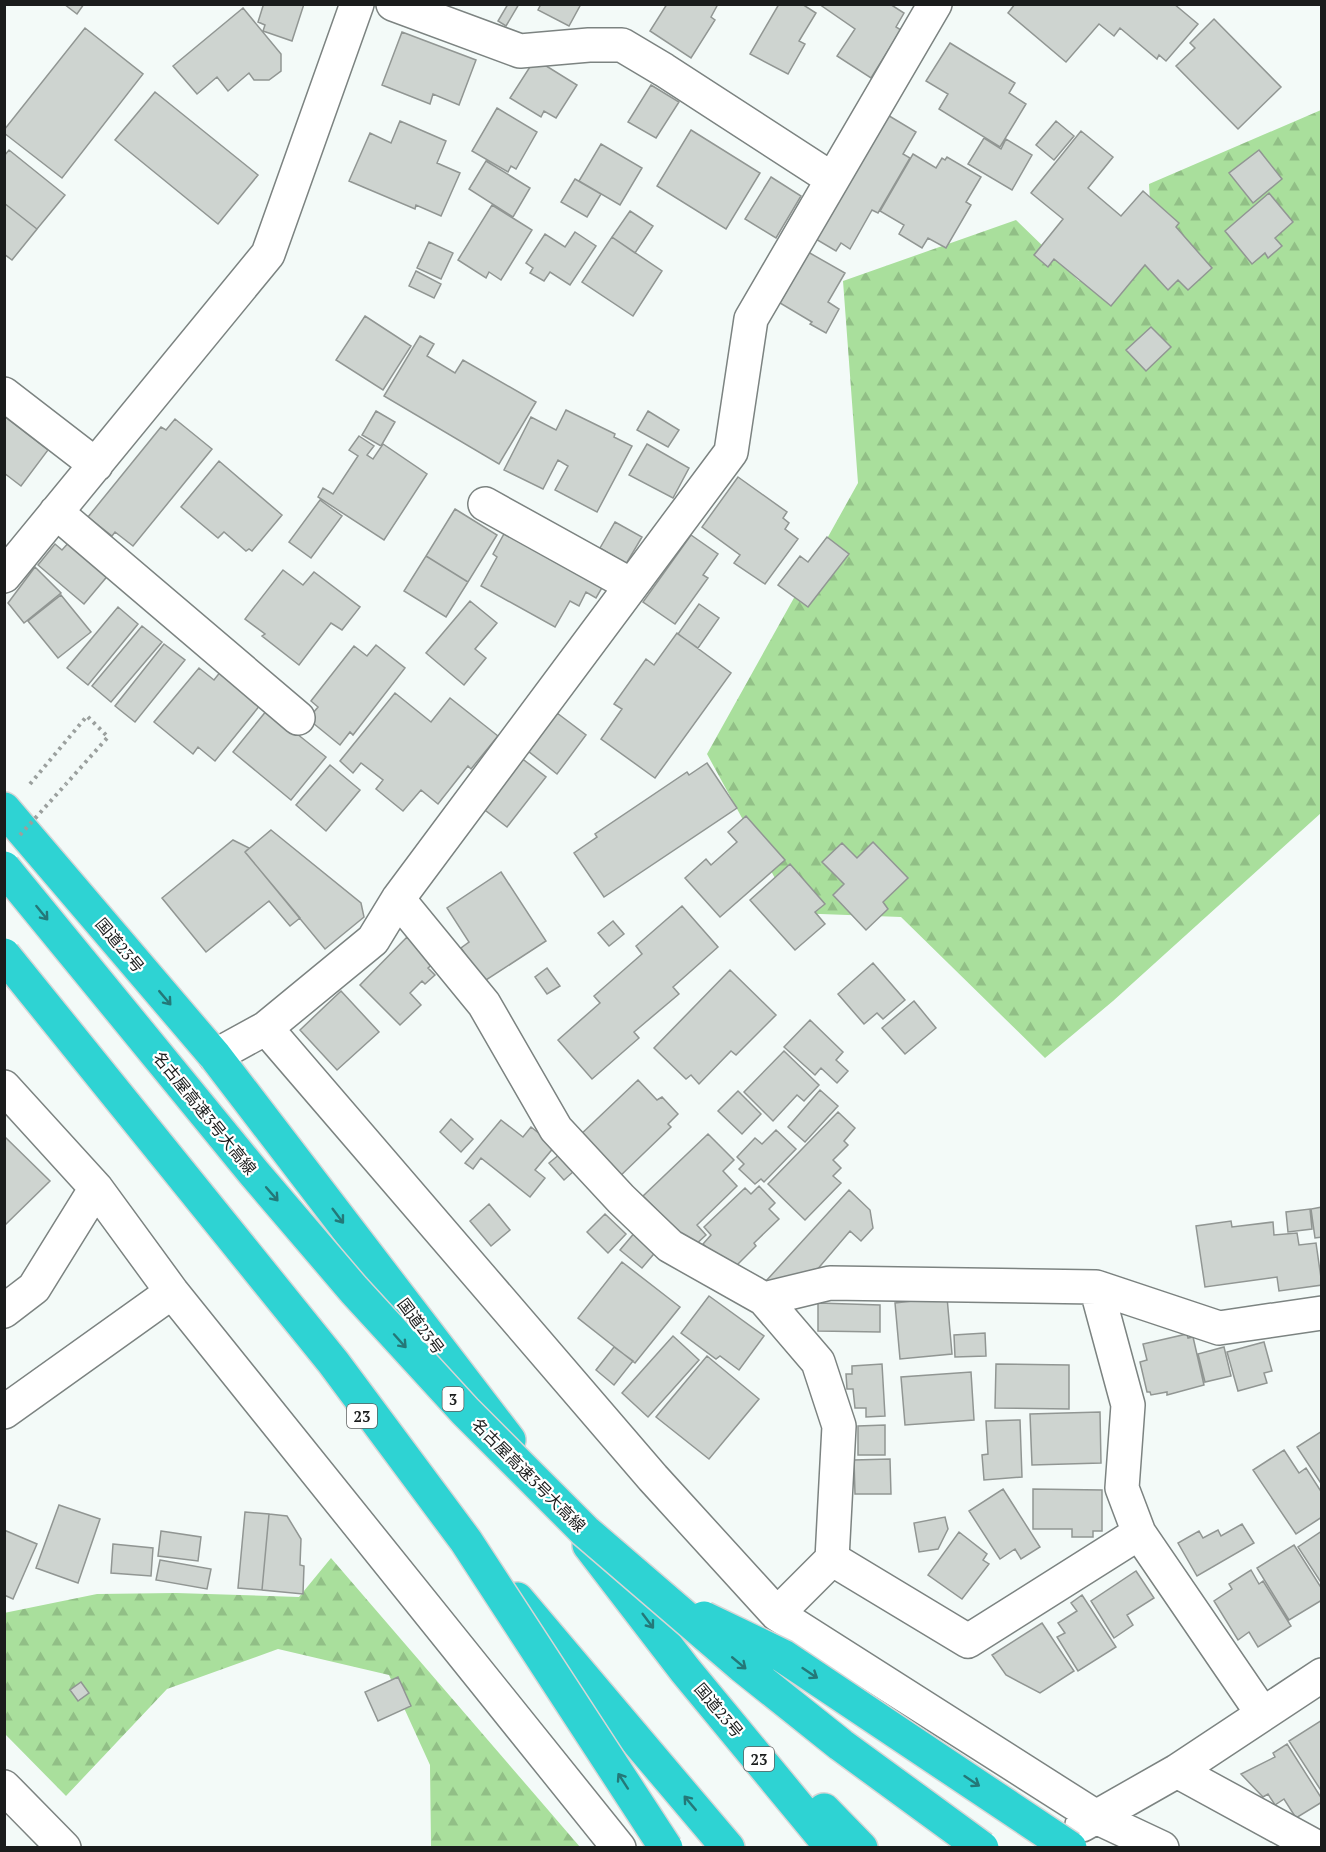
<svg xmlns="http://www.w3.org/2000/svg" width="1326" height="1852" viewBox="0 0 1326 1852" font-family="'PT Serif','Noto Sans JP',serif">
<defs>
<pattern id="forest-firs" width="22" height="20" patternUnits="userSpaceOnUse" patternTransform="scale(1.5)"><rect width="22" height="20" fill="#a9df9c"/><path d="M5 1l3.5 6h-7zM16 11l3.5 6h-7z" fill="#91bf86"/></pattern>
</defs>
<rect width="100%" height="100%" fill="#f3faf8"/>
<!-- forest -->
<path fill="url(#forest-firs)" d="M1321,110V813L1113,1001L1045,1058L901,917L794,913L707,754L858,483L843,281L1016,220L1079,281L1153,257L1149,184Z
M331,1558L580,1847H431L430,1765L389,1675L278,1649L167,1689L66,1796L5,1734L4,1613L97,1594L176,1593L299,1597Z"/>
<!-- building -->
<path fill="#ced4d0" stroke="#919693" stroke-width="1.5" d="M64,4H84L77,14Z
M260,4H304L292,41L263,31L265,25L258,22L263,6Z
M508,4H519L506,26L498,21Z
M541,4H581L569,26L538,10Z
M667,4H718L711,17L715,20L691,58L650,31Z
M779,4H802L816,13L799,41L805,44L788,74L750,54Z
M819,4H890L904,13L896,27L901,30L871,78L837,56L855,29Z
M1015,4H1174L1198,24L1166,61L1159,55L1157,59L1120,28L1114,36L1099,24L1066,62L1008,13Z
M243,8L281,54V71L269,80H254L249,73L228,91L217,77L197,94L173,66Z
M1214,19L1281,87L1238,129L1176,66L1195,48L1190,43Z
M85,28L143,74L62,178L4,133V130Z
M402,32L476,60L459,105L433,94L430,104L382,85Z
M950,43L1015,83L1009,93L1026,104L1000,147L939,109L948,94L926,81Z
M535,59L577,85L556,118L544,111L541,117L510,98Z
M651,85L679,102L656,138L628,122Z
M155,92L258,175L218,224L115,140Z
M497,108L537,132L516,169L511,166L508,172L472,151Z
M881,111L916,132L903,154L910,158L878,213L872,210L850,249L841,243L836,251L809,235Z
M400,121L446,141L437,163L460,173L441,216L416,205L415,209L349,181L370,133L391,143Z
M1056,121L1074,136L1054,160L1036,145Z
M691,130L760,173L726,229L657,186Z
M1081,131L1113,157L1088,188L1121,216L1143,191L1179,223L1176,227L1212,268L1188,290L1178,280L1168,290L1145,265L1111,306L1054,259L1048,267L1034,255L1063,219L1031,193Z
M984,138L1001,149L1006,139L1032,155L1012,190L968,164Z
M601,144L642,168L620,205L579,181Z
M9,150L65,195L37,229L4,203V156Z
M1259,150L1282,179L1253,203L1229,173Z
M913,154L936,168L942,158L945,160L947,157L981,177L966,202L971,205L946,248L928,238L922,248L899,234L904,225L880,211Z
M486,161L530,188L513,217L469,189Z
M771,177L801,196L776,238L745,219Z
M575,179L601,194L587,217L561,202Z
M1269,193L1293,222L1275,238L1282,246L1268,258L1265,253L1252,264L1225,231Z
M4,203L37,229L12,260L4,254Z
M492,205L532,230L501,280L489,272L486,278L458,260Z
M630,211L653,226L635,253L612,237Z
M575,232L596,246L570,285L550,272L544,281L530,273L533,268L526,263L545,234L565,247Z
M612,237L662,271L633,316L582,282Z
M429,242L453,253L441,279L417,268Z
M808,252L845,273L828,302L839,309L826,333L810,324L812,322L780,303Z
M416,271L441,284L434,298L409,286Z
M365,316L411,346L383,390L336,360Z
M1151,327L1171,347L1146,371L1126,350Z
M420,336L434,344L427,356L455,373L463,360L536,402L499,464L384,396Z
M566,410L615,434L614,437L632,446L597,512L555,490L568,466L558,460L543,489L504,470L531,417L556,430Z
M376,411L395,422L381,446L362,435Z
M648,411L679,430L668,447L637,430Z
M4,416L48,450L21,486L4,473Z
M175,419L212,449L133,546L115,532L112,536L88,517L161,427L166,430Z
M359,436L374,446L367,455L373,459L383,444L427,474L384,540L318,497L323,488L333,494L358,456L349,450Z
M647,444L689,468L673,498L629,475Z
M219,461L282,515L252,551L249,549L246,551L224,532L218,538L181,507Z
M738,477L787,512L783,518L789,523L785,529L798,539L765,584L734,563L740,555L702,527Z
M320,500L342,516L311,558L289,542Z
M455,509L497,535L468,582L426,556Z
M615,522L642,537L626,564L600,548Z
M505,532L603,586L596,598L586,592L579,606L570,601L555,627L481,586L497,557L493,554Z
M691,535L718,554L703,575L708,578L675,624L643,602Z
M827,537L849,554L808,607L778,585L800,556L808,562Z
M71,540L110,573L84,604L38,565L55,544L62,550Z
M426,556L468,582L446,617L404,591Z
M35,567L61,593L24,623L8,603Z
M283,570L303,585L314,572L360,607L342,630L331,623L299,665L262,636L265,634L245,619Z
M61,595L91,632L58,658L28,621Z
M470,601L497,623L475,649L486,658L464,685L426,653Z
M699,604L719,618L698,648L678,634Z
M118,607L138,624L88,685L67,668Z
M142,626L162,642L111,702L92,686Z
M677,633L731,673L655,778L601,739L622,709L614,704L646,659L654,665Z
M164,644L185,660L135,722L115,706Z
M376,645L405,668L353,735L350,732L340,745L308,719L318,707L311,701L354,646L367,656Z
M199,668L214,680L221,671L261,704L215,761L198,747L193,754L154,722Z
M395,693L431,722L450,698L498,736L471,769L468,766L438,804L421,790L403,811L376,789L383,780L361,763L353,773L340,761Z
M267,710L326,757L291,800L233,752Z
M557,713L586,735L557,774L528,751Z
M520,757L546,777L507,827L481,807Z
M707,763L737,808L604,897L574,853L597,837L595,834L687,772L689,775Z
M330,765L360,790L326,831L296,805Z
M746,816L785,860L720,917L685,878L706,859L711,865L737,842L728,832Z
M271,830L361,903L364,917L325,949L245,852Z
M233,840L249,848L245,852L300,918L290,926L269,901L206,952L162,898Z
M873,842L908,878L883,902L888,909L866,930L833,895L844,884L822,862L842,843L857,858Z
M790,864L825,904L815,912L825,924L795,950L750,900Z
M501,872L546,941L483,982L461,948L469,942L447,908Z
M682,906L718,947L673,987L679,994L634,1032L639,1038L592,1079L558,1040L600,1003L594,996L642,954L636,946Z
M613,921L624,934L609,946L598,933Z
M407,937L434,963L428,968L435,975L425,984L422,981L410,993L421,1005L400,1025L360,985Z
M873,963L905,1000L883,1019L877,1013L864,1024L838,994Z
M547,968L560,986L547,994L535,977Z
M730,970L776,1015L736,1055L731,1051L699,1084L691,1075L686,1079L654,1048Z
M341,991L379,1032L337,1070L300,1030Z
M914,1001L936,1028L905,1054L882,1028Z
M810,1020L843,1052L836,1060L848,1071L837,1083L821,1068L815,1075L784,1047Z
M784,1051L819,1085L804,1101L797,1095L773,1121L744,1092Z
M638,1080L657,1100L662,1097L678,1114L668,1124L671,1127L616,1180L577,1138Z
M820,1090L838,1106L805,1142L788,1127Z
M738,1091L761,1114L742,1134L718,1111Z
M838,1112L855,1128L844,1141L848,1145L833,1160L841,1168L833,1176L841,1183L805,1220L768,1184Z
M451,1119L473,1139L461,1152L440,1132Z
M501,1120L523,1137L531,1127L555,1146L535,1170L545,1178L530,1197L481,1158L473,1169L465,1163Z
M776,1130L796,1149L764,1182L761,1179L755,1184L739,1169L744,1164L737,1157L755,1138L762,1144Z
M708,1134L734,1160L723,1171L737,1186L697,1225L706,1235L693,1247L643,1196Z
M4,1136L50,1181L4,1226Z
M560,1154L574,1171L564,1180L549,1163Z
M759,1186L775,1203L769,1209L779,1219L754,1243L756,1246L730,1272L703,1244L711,1235L704,1227L745,1188L751,1194Z
M849,1190L870,1210L873,1228L861,1241L850,1231L810,1278L804,1272L795,1282L772,1286L766,1281Z
M489,1204L510,1230L491,1246L470,1221Z
M1322,1207V1237L1315,1238L1311,1209Z
M1310,1209L1312,1229L1288,1232L1286,1212Z
M605,1214L626,1234L608,1253L587,1232Z
M1231,1221L1232,1227L1273,1222L1274,1235L1297,1233L1299,1245L1316,1243L1322,1285L1279,1291L1277,1277L1205,1287L1196,1226Z
M636,1231L658,1249L642,1268L620,1250Z
M622,1262L680,1307L635,1363L578,1318Z
M709,1296L764,1336L739,1370L720,1356L716,1359L681,1333Z
M947,1297L952,1354L900,1359L895,1303Z
M818,1303L880,1305V1332L818,1331Z
M985,1333L986,1356L955,1357L954,1335Z
M1187,1334L1188,1338L1193,1337L1204,1385L1167,1395V1392L1151,1395L1150,1392H1147L1140,1362L1147,1360L1143,1344Z
M673,1336L699,1360L648,1417L622,1393Z
M1264,1342L1272,1371L1264,1373L1267,1383L1238,1391L1227,1352Z
M614,1347L633,1361L614,1385L596,1370Z
M1224,1347L1231,1376L1205,1382L1198,1354Z
M707,1356L759,1399L709,1459L656,1417Z
M882,1364L885,1416L866,1417V1408H855L853,1389H847L846,1374H852V1366Z
M996,1364L1069,1365V1409L995,1408Z
M971,1372L974,1420L905,1425L901,1377Z
M1100,1412L1101,1463L1032,1465L1030,1414Z
M1020,1420L1022,1477L984,1480L982,1455L988,1454L986,1421Z
M885,1425V1455H858V1426Z
M1322,1431V1485L1297,1447Z
M1284,1450L1299,1473L1306,1468L1322,1493V1517L1296,1534L1253,1470Z
M890,1459L891,1494H855L854,1460Z
M1003,1489L1040,1547L1021,1559L1015,1549L1000,1559L969,1511Z
M1033,1489L1102,1490V1531H1093V1537H1072V1529H1033Z
M59,1505L100,1519L78,1583L36,1568Z
M245,1512L269,1514L262,1590L238,1588Z
M269,1514L287,1516L301,1539L300,1565L304,1566L303,1594L262,1590Z
M945,1517L948,1529L938,1549L919,1552L914,1523Z
M1242,1524L1254,1543L1197,1576L1178,1543L1199,1531L1203,1538L1218,1530L1221,1536Z
M4,1530L37,1544L13,1599L4,1595Z
M161,1531L201,1537L198,1561L158,1556Z
M1322,1531V1584L1298,1547Z
M959,1532L987,1554L983,1560L989,1564L962,1599L928,1575Z
M113,1544L153,1548L151,1576L111,1573Z
M1294,1545L1322,1589V1600L1289,1620L1257,1568Z
M160,1560L211,1569L207,1589L156,1580Z
M1251,1570L1259,1584L1263,1581L1291,1626L1258,1647L1249,1632L1238,1640L1214,1601L1232,1589L1229,1584Z
M1136,1571L1154,1598L1127,1615L1133,1625L1114,1638L1091,1601Z
M1082,1595L1116,1647L1078,1671L1057,1637L1065,1633L1058,1623L1077,1611L1071,1603Z
M1042,1623L1074,1671L1040,1693L1006,1675L992,1655Z
M398,1677L411,1706L378,1721L365,1692Z
M81,1682L89,1693L78,1701L70,1690Z
M1322,1720V1792L1289,1741Z
M1287,1744L1322,1799V1802L1296,1818L1284,1799L1275,1805L1268,1794L1263,1797L1241,1774L1275,1757L1273,1753Z"/>
<g fill="none" stroke-linecap="round" stroke-linejoin="round">
<defs>
<path id="minor" d="M393,4L520,51L589,45H622L664,70L832,179
M4,394L96,465
M485,504L631,585
M56,512L298,718
M4,576L268,254L357,4
M398,899L484,1004L556,1129L621,1199L670,1246L764,1299L830,1283L1096,1287L1219,1328L1322,1313
M266,1028L653,1478L777,1614L1096,1817L1162,1848
M215,1056L266,1028L373,940L398,899L731,452L751,319L935,4
M4,1087L96,1188L172,1292L619,1848
M1096,1287L1128,1405L1122,1488L1139,1533L1262,1713
M764,1299L818,1362L839,1426L832,1559
M4,1311L34,1288L96,1188
M4,1412L172,1292
M777,1614L832,1559L968,1641L1139,1533
M1177,1771L1318,1848
M4,1787L64,1848
M1082,1825L1177,1771L1322,1675"/>
<path id="highway" d="M4,809L215,1056L509,1440
M589,1545L685,1670L832,1848
M517,1599L728,1848
M824,1810L861,1848"/>
</defs>
<!-- minor casing -->
<use href="#minor" stroke="#7c8381" stroke-width="36"/>
<!-- highway casing -->
<use href="#highway" stroke="#d6d6d6" stroke-width="36"/>
<!-- path -->
<path stroke="#9ba09e" stroke-width="4" stroke-dasharray="3 4.5" stroke-linecap="butt" d="M30,784L87,716L108,737L66,784"/>
<!-- minor -->
<use href="#minor" stroke="#fff" stroke-width="33"/>
<!-- highway -->
<use href="#highway" stroke="#2ed3d3" stroke-width="33"/>
<defs>
<path id="highway-bridge" d="M4,868L254,1173L354,1290L465,1411L585,1531L742,1666L841,1745L982,1848
M4,955L333,1362L466,1541L666,1848
M704,1618L783,1656L1070,1848"/>
</defs>
<!-- highway-bridge casing -->
<use href="#highway-bridge" stroke="#d6d6d6" stroke-width="36" stroke-linecap="butt"/>
<!-- path-bridge -->
<path stroke="#9ba09e" stroke-width="4" stroke-dasharray="3 4.5" stroke-linecap="butt" d="M20,835L66,784"/>
<!-- highway-bridge -->
<use href="#highway-bridge" stroke="#2ed3d3" stroke-width="33"/>
</g>
<!-- one-way arrows -->
<defs><path id="oneway-shaft" d="M-6 0H5M1.5-3L5.5 0L1.5 3" fill="none" stroke-width="1.6" stroke-linecap="round" stroke-linejoin="round" transform="scale(1.5)"/></defs>
<g stroke="#247878">
<use href="#oneway-shaft" transform="translate(42 913) rotate(51)"/>
<use href="#oneway-shaft" transform="translate(165 998) rotate(50)"/>
<use href="#oneway-shaft" transform="translate(272 1194) rotate(49)"/>
<use href="#oneway-shaft" transform="translate(338 1216) rotate(53)"/>
<use href="#oneway-shaft" transform="translate(400 1341) rotate(48)"/>
<use href="#oneway-shaft" transform="translate(648 1621) rotate(53)"/>
<use href="#oneway-shaft" transform="translate(739 1663) rotate(40)"/>
<use href="#oneway-shaft" transform="translate(810 1673) rotate(34)"/>
<use href="#oneway-shaft" transform="translate(623 1781) rotate(-123)"/>
<use href="#oneway-shaft" transform="translate(972 1781) rotate(34)"/>
<use href="#oneway-shaft" transform="translate(690 1803) rotate(-130)"/>
</g>
<g text-anchor="middle" dominant-baseline="central" stroke-width="4.5" stroke-linejoin="round" paint-order="stroke">
<!-- shield labels -->
<g fill="#fff" stroke="#5f6060" stroke-width="1.5">
<rect x="442.5" y="1387" width="21" height="24" rx="4.5"/>
<rect x="347" y="1404" width="30" height="24" rx="4.5"/>
<rect x="744" y="1747" width="30" height="24" rx="4.5"/>
</g>
<g font-size="15" font-weight="bold" fill="#1a1c1c">
<text x="453" y="1399">3</text>
<text x="362" y="1416">23</text>
<text x="759" y="1759">23</text>
</g>
<!-- street labels -->
<g font-size="16" fill="#1a1c1c" stroke="#fff">
<text transform="translate(120 945) rotate(50)">国道23号</text>
<text transform="translate(205 1113) rotate(51)">名古屋高速3号大高線</text>
<text transform="translate(421 1326) rotate(53)">国道23号</text>
<text transform="translate(529 1475) rotate(45)">名古屋高速3号大高線</text>
<text transform="translate(719 1710) rotate(50)">国道23号</text>
</g>
</g>
<!-- border -->
<rect width="1326" height="1852" fill="none" stroke="#1a1c1c" stroke-width="12"/>
</svg>
